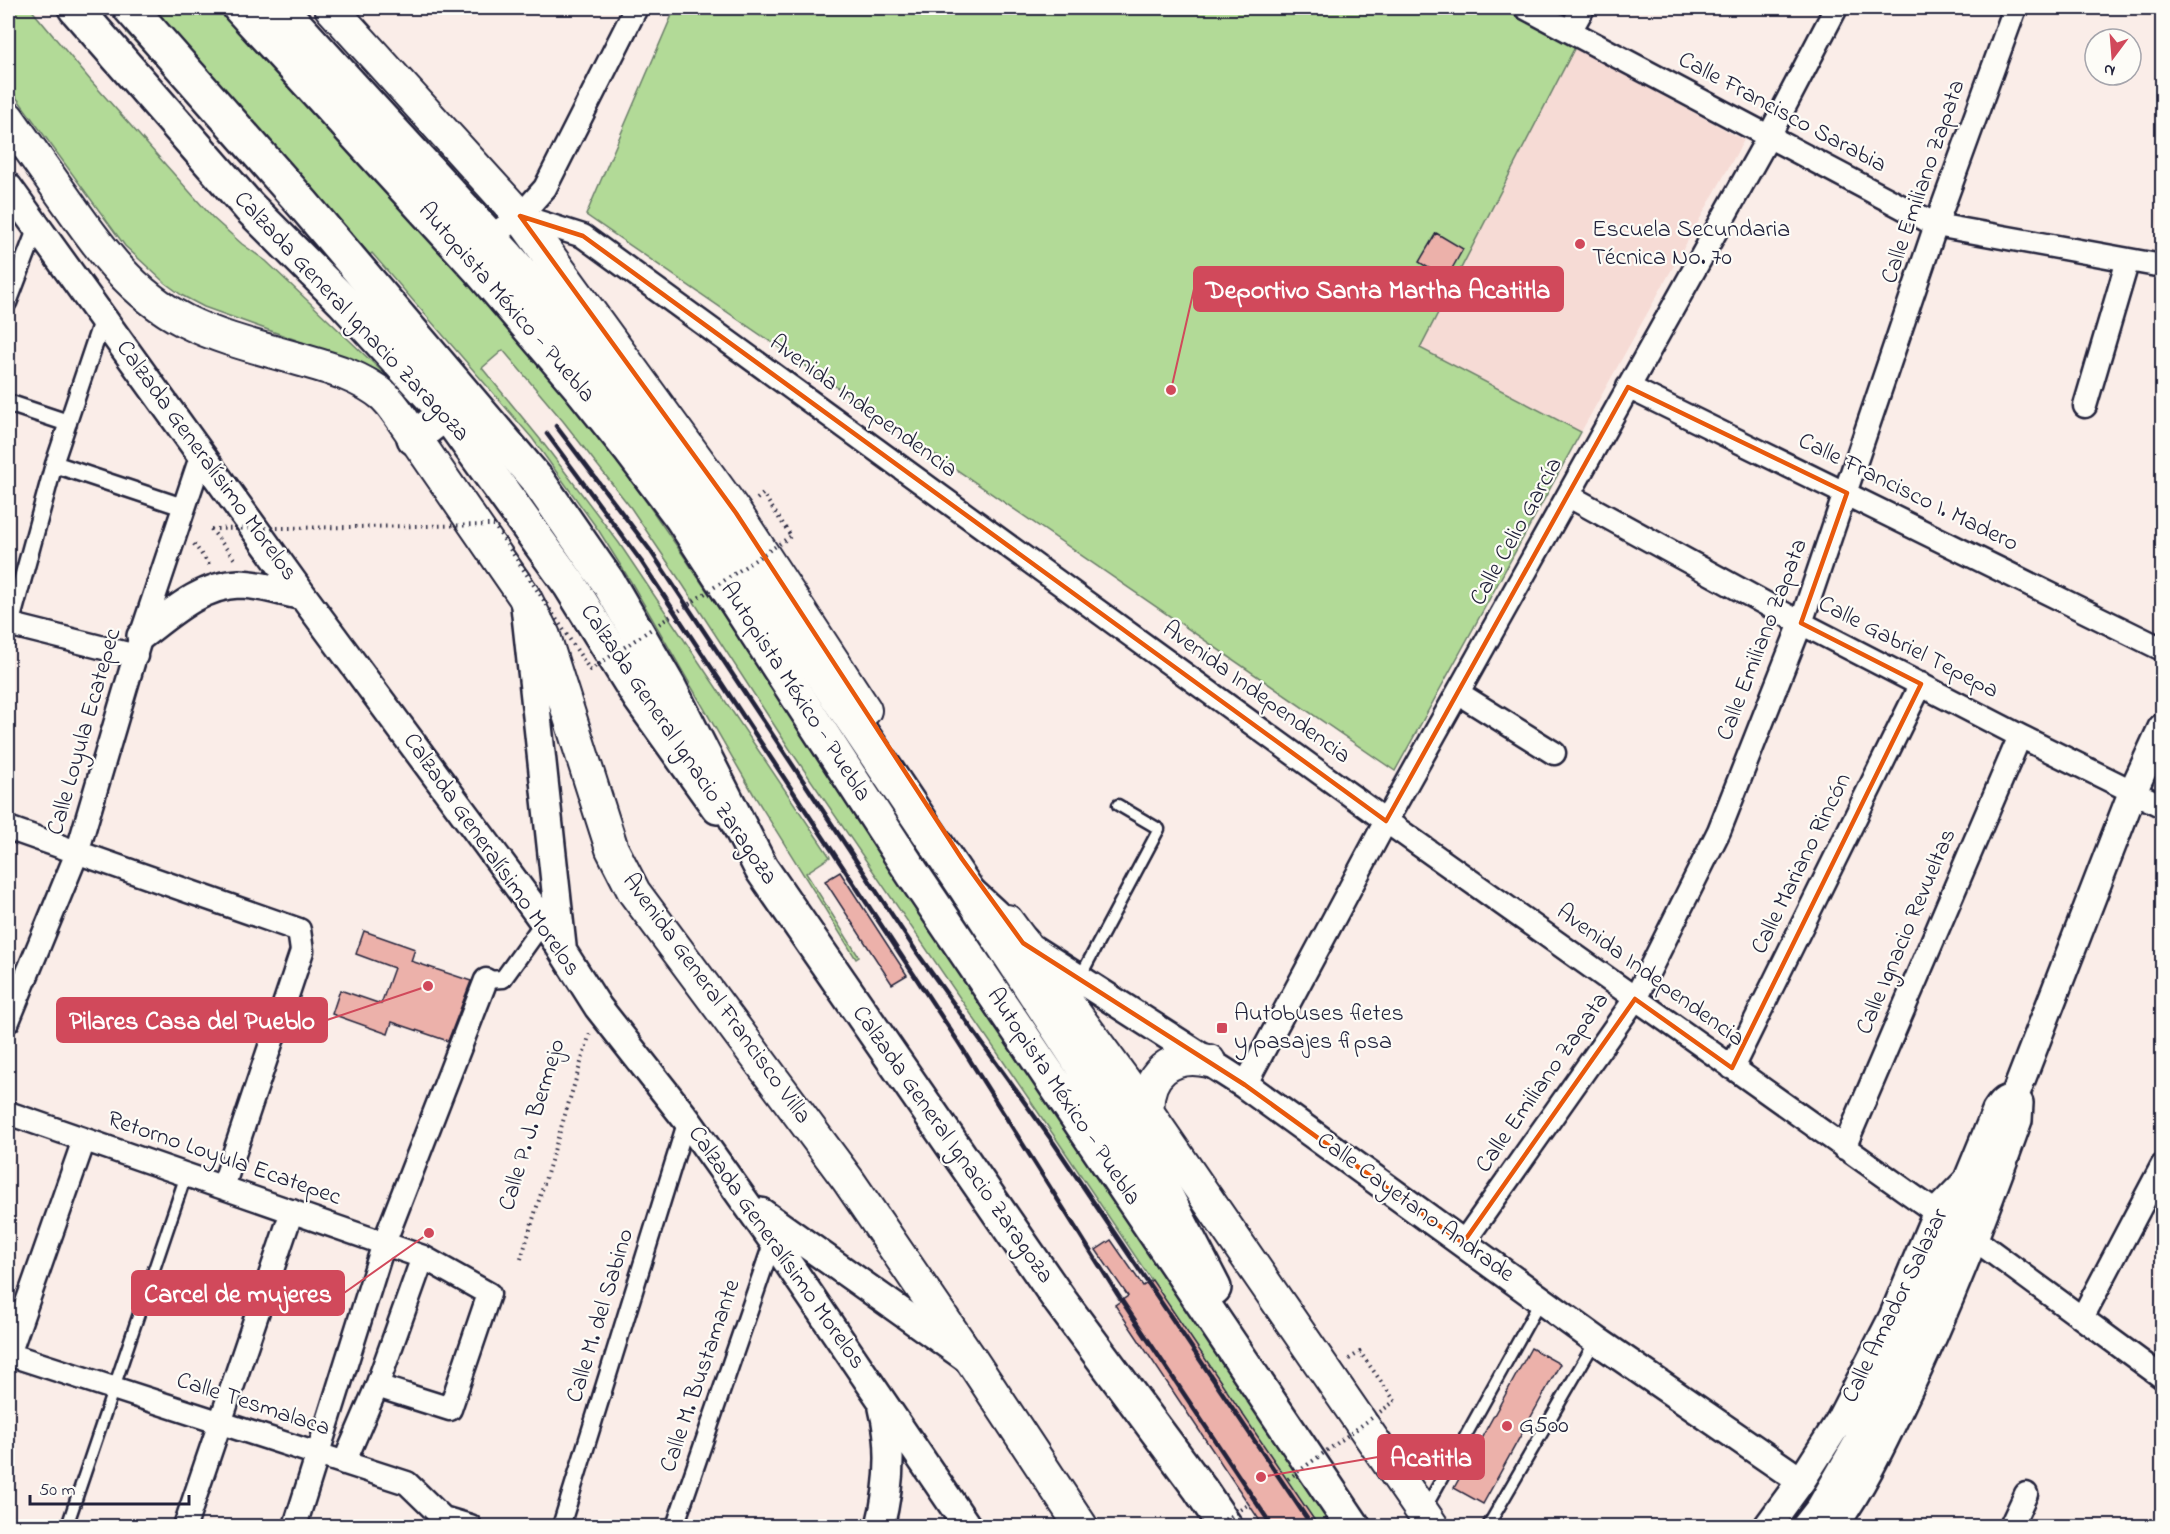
<svg xmlns="http://www.w3.org/2000/svg" width="2170" height="1534" viewBox="0 0 2170 1534" font-family="'Indie Flower',sans-serif">
<rect width="100%" height="100%" fill="#faede8"/>
<filter id="ink" filterUnits="userSpaceOnUse"><feTurbulence type="fractalNoise" baseFrequency=".0167" numOctaves="2"/><feDisplacementMap in="SourceGraphic" scale="12" xChannelSelector="R" yChannelSelector="G"/><feConvolveMatrix kernelMatrix="1 2 1 2 8 2 1 2 1" color-interpolation-filters="sRGB"/></filter>
<g filter="url(#ink)">
<!-- built -->
<path fill="#f6dbd5" d="M1575,47L1744,140L1581,432L1420,348Z"/>
<!-- green -->
<path fill="#b2da97" stroke="#6a7e69" stroke-width="1.5" d="M8,8H30L91,81L213,218L242,244L266,261L390,379L388,380L352,360L204,307L183,296L165,283L125,246L8,86Z
M157,8H265L606,388L576,411L627,474L683,555L1331,1526H1317L1055,1137L791,751L683,585L631,508L563,421L503,350L482,368L540,439L619,543L830,857L806,873L859,957L856,959L754,795L631,582L599,531L532,438L372,253L350,275L127,33Z
M675,8H1500L1575,47L1420,348L1581,432L1395,771L586,215Z"/>
<!-- building -->
<path fill="#ecb1aa" stroke="#22223b" stroke-width="1.5" d="M1436,233L1463,249L1446,279L1419,262Z
M840,872L907,975L892,984L825,881Z
M364,931L415,949L411,961L471,981L448,1041L392,1022L388,1034L332,1014L340,990L381,1004L394,968L356,954Z
M1111,1240L1143,1286L1152,1280L1319,1527H1264L1115,1305L1128,1296L1096,1250Z
M1531,1348L1560,1364L1483,1504L1454,1488Z"/>
<g fill="none" stroke-linecap="round" stroke-linejoin="round">
<defs>
<path id="service" d="M1080,977L1159,829L1118,805
M1425,1509L1541,1300
M67,1526L186,1175
M1488,1526L1596,1340"/>
<path id="pedestrian" d="M8,303L37,227
M8,403L68,423
M54,464L183,507
M8,633L54,464L103,318
M486,980L503,979L544,922
M561,1526L687,1120
M675,1526L773,1241"/>
<path id="minor" d="M1526,8L1936,225L2162,266
M1570,31L1583,8
M520,216L583,236L1386,821L1951,1223
M490,237L520,216L545,188L636,8
M1628,387L2162,649
M2085,406L2128,260
M1569,496L1801,623L2020,736L2162,806
M8,624L136,656
M1458,693L1554,753
M8,828L299,930L302,951L223,1187
M8,1021L77,853L141,636L202,454
M1732,1068L1921,684
M1245,1085L1386,821L1769,136L1836,8
M8,1113L423,1257L489,1294L450,1409L377,1386L423,1257
M1844,1148L2020,736
M1973,1238L2162,1377
M1463,1243L1635,999L1719,831L1801,623L1936,225L2015,8
M2082,1318L2162,1166
M8,1354L407,1483L443,1518L470,1526
M8,1357L84,1140
M344,1463L377,1386
M185,1526L292,1211
M295,1526L384,1243L486,980
M2011,1526L2026,1494"/>
<path id="tertiary" d="M8,187L303,596L514,881L544,922L598,1007L687,1120L773,1241L967,1526
M525,606L562,946
M141,636C169,615 201,585 239,584C260,584 283,592 303,596
M1028,946L1245,1085L1596,1340L1801,1481
M2014,1098L2133,791L2162,728
M761,1212L965,1357
M880,1526C890,1487 893,1448 883,1408
M1768,1526L1801,1481L1840,1420L1893,1317L1937,1212L1966,1182
M1806,1526L1820,1508L1857,1444L1885,1387L1955,1226L1968,1179L1996,1111C2001,1103 2004,1099 2014,1098
M1834,1526C1861,1489 1882,1445 1902,1403C1947,1311 1984,1216 2018,1120L2019,1103L2014,1098"/>
<path id="secondary" d="M331,8L520,216L736,513L865,710
M8,118C28,146 48,175 68,203C101,250 132,294 185,321C223,340 265,349 305,361C333,369 361,377 384,396C389,401 394,407 398,413L524,596L544,636L612,849L634,892L848,1180L972,1361L1081,1526
M1007,921L1148,1113L1432,1526
M1148,1113C1144,1074 1172,1052 1209,1061"/>
<path id="trunk" d="M75,8L249,207L343,301L446,413L570,585L640,698L718,807
M280,8L508,257L620,387L706,502L969,893L1023,943
M414,438L446,413"/>
<path id="motorway" d="M130,8L303,204L538,481L608,582L669,687L761,868L1061,1302L1200,1489L1225,1526
M240,8L478,268L579,386L631,451L681,517L913,874L1353,1526
M969,893L1161,1186L1214,1288"/>
</defs>
<!-- service casing -->
<use href="#service" stroke="#22223b" stroke-width="15"/>
<!-- pedestrian casing -->
<use href="#pedestrian" stroke="#22223b" stroke-width="21"/>
<!-- minor casing -->
<use href="#minor" stroke="#22223b" stroke-width="27"/>
<!-- tertiary casing -->
<use href="#tertiary" stroke="#22223b" stroke-width="32"/>
<!-- secondary casing -->
<use href="#secondary" stroke="#22223b" stroke-width="36"/>
<!-- trunk casing -->
<use href="#trunk" stroke="#22223b" stroke-width="38"/>
<!-- motorway casing -->
<use href="#motorway" stroke="#22223b" stroke-width="38"/>
<!-- path -->
<path stroke="#22223b" stroke-width="4" stroke-dasharray="1.5 4.5" stroke-linecap="butt" d="M757,499L763,494L791,536
M211,529L236,561
M194,544L211,567
M521,1259L590,1033
M1349,1359L1360,1352L1395,1401"/>
<!-- service -->
<use href="#service" stroke="#fdfcf7" stroke-width="10"/>
<!-- pedestrian -->
<use href="#pedestrian" stroke="#fdfcf7" stroke-width="16"/>
<!-- minor -->
<use href="#minor" stroke="#fdfcf7" stroke-width="22"/>
<!-- tertiary -->
<use href="#tertiary" stroke="#fdfcf7" stroke-width="27"/>
<!-- secondary -->
<use href="#secondary" stroke="#fdfcf7" stroke-width="32"/>
<!-- trunk -->
<use href="#trunk" stroke="#fdfcf7" stroke-width="33"/>
<!-- motorway -->
<use href="#motorway" stroke="#fdfcf7" stroke-width="33"/>
<!-- rail -->
<path stroke="#22223b" stroke-width="4.5" d="M556,426L650,550L918,954L1053,1142L1312,1526
M547,434L641,561L959,1043L1118,1295L1272,1526"/>
<!-- path-bridge -->
<path stroke="#22223b" stroke-width="4" stroke-dasharray="1.5 4.5" stroke-linecap="butt" d="M211,529L494,525L590,670L791,536
M1288,1479L1395,1401
M1215,1526L1249,1504"/>
</g>
</g>
<!-- marked area -->
<path fill="none" stroke="#e8590c" stroke-width="4.5" stroke-linejoin="round" d="M520,216L583,236L1386,821L1628,387L1847,493L1801,623L1921,684L1732,1068L1635,999L1463,1243L1245,1085L1023,943L962,859L736,513Z"/>
<!-- markers -->
<g fill="#d1495b" stroke="#fdfcf7" stroke-width="2">
<circle cx="1580" cy="244" r="6"/>
<rect x="1216" y="1022" width="12" height="12" rx="3"/>
<circle cx="1507" cy="1426" r="6"/>
</g>
<g text-anchor="middle" dominant-baseline="central" stroke-width="4.5" stroke-linejoin="round" paint-order="stroke">
<!-- street labels -->
<g font-size="24" fill="#22223b" stroke="#fdfcf7">
<text transform="translate(1782 113) rotate(28)">Calle Francisco Sarabia</text>
<text transform="translate(1924 182) rotate(-71)">Calle Emiliano Zapata</text>
<text transform="translate(506 303) rotate(49)">Autopista México - Puebla</text>
<text transform="translate(351 317) rotate(47)">Calzada General Ignacio Zaragoza</text>
<text transform="translate(863 407) rotate(36)">Avenida Independencia</text>
<text transform="translate(206 461) rotate(54)">Calzada Generalísimo Morelos</text>
<text transform="translate(1908 493) rotate(26)">Calle Francisco I. Madero</text>
<text transform="translate(1517 532) rotate(-61)">Calle Celio García</text>
<text transform="translate(1763 640) rotate(-69)">Calle Emiliano Zapata</text>
<text transform="translate(1908 648) rotate(27)">Calle Gabriel Tepepa</text>
<text transform="translate(795 692) rotate(57)">Autopista México - Puebla</text>
<text transform="translate(1256 693) rotate(36)">Avenida Independencia</text>
<text transform="translate(85 732) rotate(-74)">Calle Loyula Ecatepec</text>
<text transform="translate(678 745) rotate(56)">Calzada General Ignacio Zaragoza</text>
<text transform="translate(491 855) rotate(55)">Calzada Generalísimo Morelos</text>
<text transform="translate(1802 864) rotate(-64)">Calle Mariano Rincón</text>
<text transform="translate(1907 932) rotate(-67)">Calle Ignacio Revueltas</text>
<text transform="translate(1650 976) rotate(36)">Avenida Independencia</text>
<text transform="translate(716 999) rotate(54)">Avenida General Francisco Villa</text>
<text transform="translate(1543 1083) rotate(-55)">Calle Emiliano Zapata</text>
<text transform="translate(1063 1097) rotate(56)">Autopista México - Puebla</text>
<text transform="translate(533 1125) rotate(-73)">Calle P. J. Bermejo</text>
<text transform="translate(952 1145) rotate(55)">Calzada General Ignacio Zaragoza</text>
<text transform="translate(224 1159) rotate(19)">Retorno Loyula Ecatepec</text>
<text transform="translate(1415 1208) rotate(36)">Calle Cayetano Andrade</text>
<text transform="translate(776 1248) rotate(55)">Calzada Generalísimo Morelos</text>
<text transform="translate(1896 1306) rotate(-64)">Calle Amador Salazar</text>
<text transform="translate(601 1316) rotate(-73)">Calle M. del Sabino</text>
<text transform="translate(701 1376) rotate(-71)">Calle M. Bustamante</text>
<text transform="translate(253 1405) rotate(18)">Calle Tesmalaca</text>
</g>
<!-- poi labels -->
<g font-size="24" fill="#22223b" stroke="#fdfcf7" text-anchor="start">
<text x="1592" y="230">Escuela Secundaria<tspan x="1592" dy="28">Técnica No. 70</tspan></text>
<text x="1234" y="1014">Autobuses fletes<tspan x="1234" dy="28">y pasajes fipsa</tspan></text>
<text x="1519" y="1426">G500</text>
</g>
</g>
<!-- callouts -->
<path fill="none" stroke="#d1495b" stroke-width="2" d="M1171 390L1194 289M428 986L327 1020M429 1233L344 1293M1261 1477L1378 1457"/>
<g fill="#d1495b" stroke="#fdfcf7" stroke-width="2">
<circle cx="1171" cy="390" r="6"/>
<circle cx="428" cy="986" r="6"/>
<circle cx="429" cy="1233" r="6"/>
<circle cx="1261" cy="1477" r="6"/>
</g>
<g fill="#d1495b" stroke="#d1495b" stroke-width="2">
<rect x="1194" y="267" width="369" height="44" rx="6"/>
<rect x="57" y="998" width="270" height="44" rx="6"/>
<rect x="132" y="1271" width="212" height="44" rx="6"/>
<rect x="1378" y="1435" width="106" height="44" rx="6"/>
</g>
<g font-size="26" text-anchor="middle" font-weight="bold" fill="#fff">
<text x="1378" y="298">Deportivo Santa Martha Acatitla</text>
<text x="192" y="1029">Pilares Casa del Pueblo</text>
<text x="238" y="1302">Carcel de mujeres</text>
<text x="1431" y="1466">Acatitla</text>
</g>
<!-- margin -->
<rect width="2170" height="1534" fill="none" stroke="#fdfcf7" stroke-width="30"/>
<rect x="15" y="15" width="2140" height="1504" fill="none" stroke="#22223b" stroke-width="2" filter="url(#ink)"/>
<!-- north arrow -->
<g transform="translate(2113 57) rotate(196)"><circle r="28" fill="#fdfcf7" stroke="#a5a5ac" stroke-width="1.5"/>
<path d="M0-4.5L10 22L0 15L-10 22Z" fill="#d1495b"/>
<text y="-9" font-size="16" font-weight="bold" text-anchor="middle" fill="#22223b">N</text>
</g>
<!-- scale -->
<path d="M30 1495v9h159v-9" fill="none" stroke="#22223b" stroke-width="3"/>
<text x="39" y="1495" font-size="18" fill="#22223b" stroke="#fdfcf7" stroke-width="4.5" paint-order="stroke">50 m</text>
</svg>
